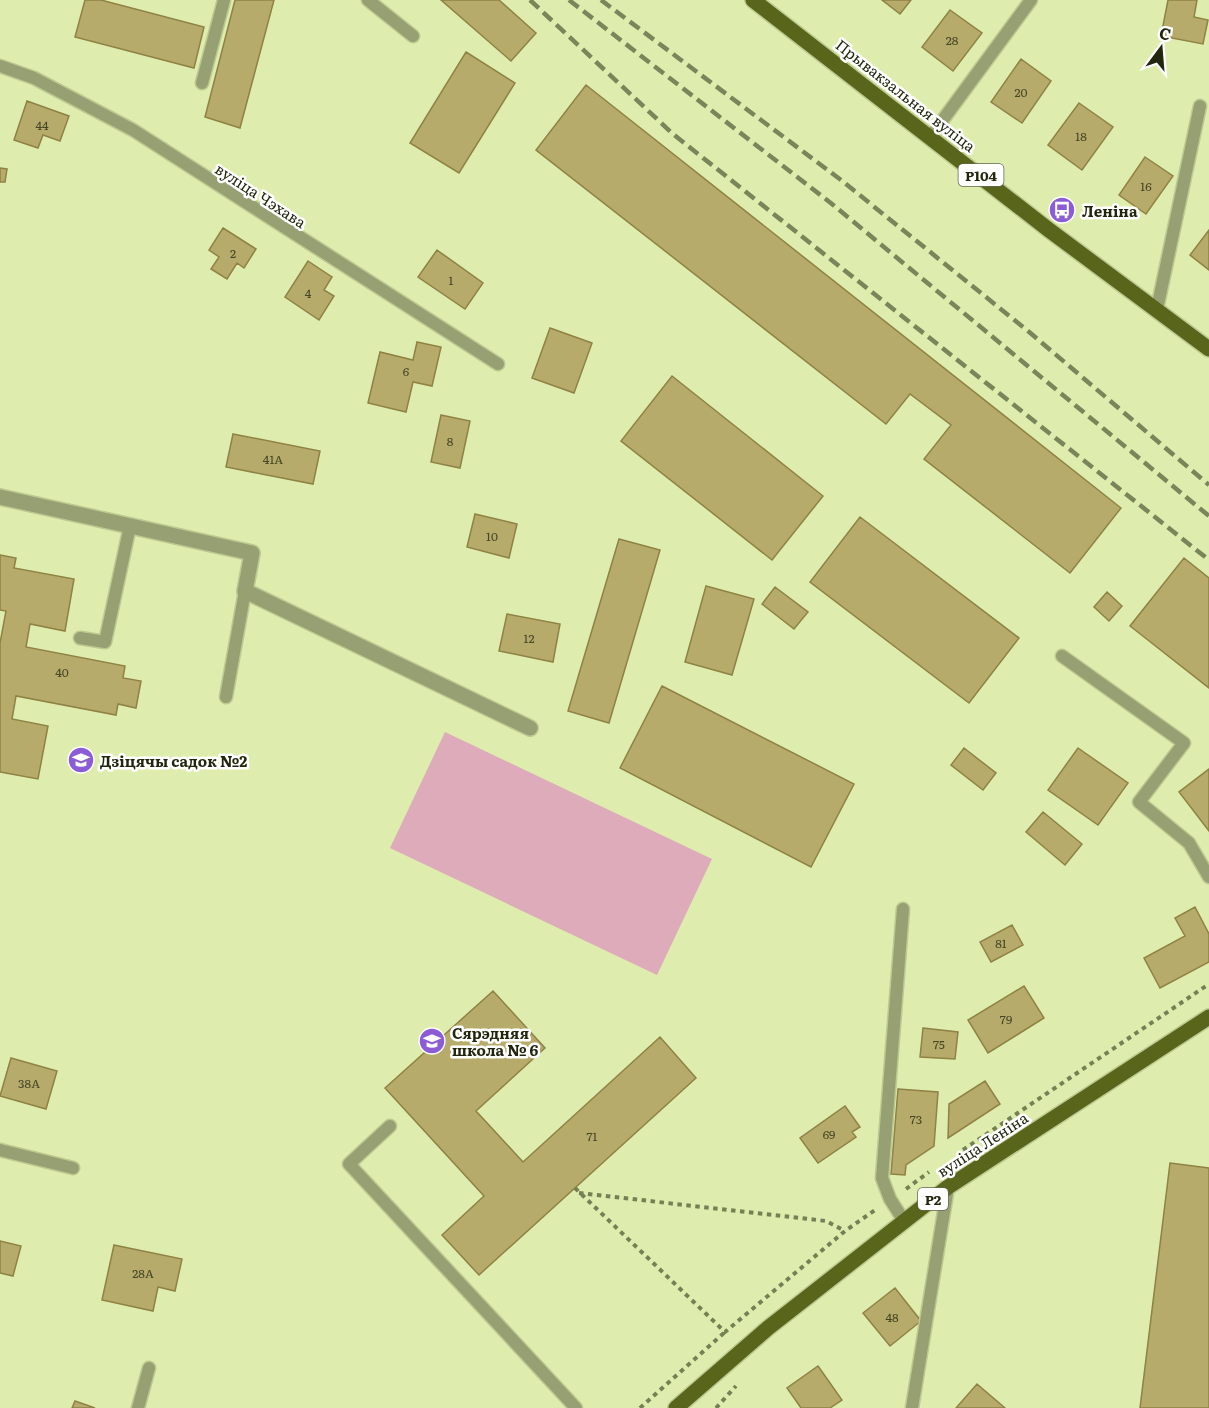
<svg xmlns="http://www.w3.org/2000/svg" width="1209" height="1408" viewBox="0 0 1209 1408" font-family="Literata,serif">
<rect width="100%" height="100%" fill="#deedad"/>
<!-- green -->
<path fill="#ddabba" d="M445,732L712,859L657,975L390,848Z"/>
<!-- building -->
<path fill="#b7ab6c" stroke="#8e8244" stroke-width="1.5" d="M85,0H101L204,27L194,68L75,37Z
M235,0H274L240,128L205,117Z
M441,0H499L536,33L511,61Z
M882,0H911L900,14Z
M1168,0H1197L1194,17L1208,20L1203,44L1161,36Z
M950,10L982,33L953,71L922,47Z
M466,52L515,83L459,173L410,143Z
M1021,59L1051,81L1022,123L991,102Z
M586,85L1121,508L1070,573L924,459L951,425L910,394L886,424L536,150Z
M27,101L69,116L60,141L43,135L38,148L14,140Z
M1079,103L1113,127L1082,170L1048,145Z
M1145,157L1173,176L1146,214L1119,195Z
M0,168L7,169L5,182H0Z
M223,228L256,249L244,268L237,263L227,279L211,269L219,257L209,250Z
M1209,230V270L1190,255Z
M437,250L483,283L465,309L418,277Z
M308,261L332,277L324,290L334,296L319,320L285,297Z
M550,328L592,343L574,393L532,378Z
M417,342L441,347L432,386L413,382L406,412L368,403L380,352L413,360Z
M672,376L823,496L772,560L621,441Z
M441,415L470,421L460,468L431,462Z
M233,434L320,451L313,484L226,467Z
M475,514L517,524L509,558L467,547Z
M860,517L1019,638L969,703L810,582Z
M619,539L660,550L609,723L568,711Z
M0,555L16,558L14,568L74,579L65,631L30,624L26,647L125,666L123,678L141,681L136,708L118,704L116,715L16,696L12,719L48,726L38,779L0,772V643L6,611L0,610Z
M1184,558L1209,578V688L1130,626Z
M706,586L754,599L732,675L685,662Z
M775,587L808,612L794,629L762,604Z
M1107,592L1122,606L1109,621L1094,607Z
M507,614L560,624L553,662L499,651Z
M662,686L854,784L811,867L620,768Z
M964,748L996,773L983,790L951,765Z
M1078,748L1128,783L1098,825L1048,790Z
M1209,769V831L1179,792Z
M1043,812L1082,844L1065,865L1026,832Z
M1195,907L1209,934V962L1160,988L1144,958L1185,936L1175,918Z
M1012,925L1023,945L991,962L980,942Z
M1024,986L1044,1018L988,1053L968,1020Z
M493,991L545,1048L476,1111L523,1162L660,1037L696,1078L479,1275L442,1235L484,1196L385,1088Z
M923,1028L958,1032L955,1059L920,1057Z
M11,1058L57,1071L46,1109L0,1096Z
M985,1081L1000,1104L948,1138L949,1104Z
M898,1089L938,1092L934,1146L906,1165L905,1175L891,1174Z
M845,1106L860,1127L852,1132L856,1137L818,1163L800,1138Z
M1170,1163L1209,1168V1408H1140Z
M0,1241L21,1246L13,1276L0,1273Z
M114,1245L182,1259L175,1291L158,1287L153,1311L102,1300Z
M895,1288L921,1321L890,1346L863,1313Z
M818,1366L842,1400L830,1408H801L787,1388Z
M977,1384L1005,1408H956Z
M75,1401L95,1408H72Z"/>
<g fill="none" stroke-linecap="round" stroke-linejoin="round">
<defs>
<path id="service" d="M368,0L413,36
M0,66L34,78L133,130L498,364
M202,83L224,0
M931,136L1031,0
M1157,309L1200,106
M80,638L105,642L130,526
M1062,656L1184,743L1139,802L1189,843L1209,877
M226,697L245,591
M903,909L882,1178L890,1199L904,1221
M390,1126L349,1164L576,1408
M0,1150L73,1168
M138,1408L149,1368
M912,1408L948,1187"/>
<path id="minor" d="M0,497L252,553L245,591L530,728"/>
<path id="primary" d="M753,0L1049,230L1209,349
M676,1408L768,1328L948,1187L1209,1017"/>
</defs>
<!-- service casing -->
<use href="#service" stroke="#bcc990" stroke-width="15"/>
<!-- minor casing -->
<use href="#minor" stroke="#bcc990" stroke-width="18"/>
<!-- primary casing -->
<use href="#primary" stroke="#bcc990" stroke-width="18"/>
<!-- path -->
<path stroke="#768055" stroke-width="4" stroke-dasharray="4.5 4.5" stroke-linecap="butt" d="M963,1150L1209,984
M575,1188L725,1332L845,1231L875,1210
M906,1189L929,1172
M579,1193L826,1221L845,1231
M640,1408L725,1332
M716,1408L736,1386"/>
<!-- service -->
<use href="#service" stroke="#96a073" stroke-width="12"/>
<!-- minor -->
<use href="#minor" stroke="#96a073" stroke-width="15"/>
<!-- primary -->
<use href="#primary" stroke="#58651a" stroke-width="15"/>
<!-- rail -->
<path stroke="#7b855a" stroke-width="4.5" stroke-dasharray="12 6" stroke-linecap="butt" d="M530,0L673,134L1209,560
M569,0L832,204L1209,516
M601,0L841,180L1028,331L1209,485"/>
</g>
<!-- icons -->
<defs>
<symbol id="bus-disc" viewBox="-11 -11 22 22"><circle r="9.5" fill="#8b5cd5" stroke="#fff"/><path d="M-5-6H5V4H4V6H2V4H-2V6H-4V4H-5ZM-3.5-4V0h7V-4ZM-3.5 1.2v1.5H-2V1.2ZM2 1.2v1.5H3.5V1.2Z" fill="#fff"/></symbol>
<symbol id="school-disc" viewBox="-11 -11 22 22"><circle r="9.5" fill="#8b5cd5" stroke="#fff"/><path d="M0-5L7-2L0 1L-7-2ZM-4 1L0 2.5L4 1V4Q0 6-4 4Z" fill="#fff"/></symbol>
</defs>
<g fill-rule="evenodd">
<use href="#bus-disc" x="1047" y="195" width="30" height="30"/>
<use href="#school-disc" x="66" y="745" width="30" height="30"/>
<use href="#school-disc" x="417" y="1026" width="30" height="30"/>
</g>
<g text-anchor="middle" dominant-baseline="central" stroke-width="5" stroke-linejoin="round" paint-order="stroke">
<!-- number labels -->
<g font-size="12" fill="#464725">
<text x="952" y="40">28</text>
<text x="1021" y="92">20</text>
<text x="42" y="125">44</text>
<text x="1081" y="136">18</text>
<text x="1146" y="186">16</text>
<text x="233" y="253">2</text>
<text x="451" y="280">1</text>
<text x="308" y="293">4</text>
<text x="406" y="371">6</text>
<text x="450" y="441">8</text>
<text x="273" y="459">41А</text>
<text x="492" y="536">10</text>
<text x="529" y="638">12</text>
<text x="62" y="672">40</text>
<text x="1001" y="943">81</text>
<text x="1006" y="1019">79</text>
<text x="939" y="1044">75</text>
<text x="29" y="1083">38А</text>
<text x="916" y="1119">73</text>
<text x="829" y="1134">69</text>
<text x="592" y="1136">71</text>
<text x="143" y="1273">28А</text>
<text x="892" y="1317">48</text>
</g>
<!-- shield labels -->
<g fill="#fff" stroke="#646756" stroke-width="1.5">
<rect x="958.5" y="164" width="45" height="22" rx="4.5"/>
<rect x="918" y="1188" width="30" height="22" rx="4.5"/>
</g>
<g font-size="14" font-weight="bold" fill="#21260d">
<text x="981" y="175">Р104</text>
<text x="933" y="1199">Р2</text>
</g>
<!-- street labels -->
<g font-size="15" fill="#21260d" stroke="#fff">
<text transform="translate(906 95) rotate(38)">Прывакзальная вуліца</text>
<text transform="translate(261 195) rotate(33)">вуліца Чэхава</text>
<text transform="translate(982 1144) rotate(-33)">вуліца Леніна</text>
</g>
<!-- poi labels -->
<g font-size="15" font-weight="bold" fill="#21260d" stroke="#fff" text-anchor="start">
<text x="1082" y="210">Леніна</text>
<text x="100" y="760">Дзіцячы садок №2</text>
<text x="452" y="1032">Сярэдняя<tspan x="452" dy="17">школа № 6</tspan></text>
</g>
</g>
<!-- north arrow -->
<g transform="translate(1161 48) rotate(16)" stroke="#ffffff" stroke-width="4.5" paint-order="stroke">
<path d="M0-4.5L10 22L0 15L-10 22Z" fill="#21260d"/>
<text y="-9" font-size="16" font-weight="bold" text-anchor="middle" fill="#21260d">С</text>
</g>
</svg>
